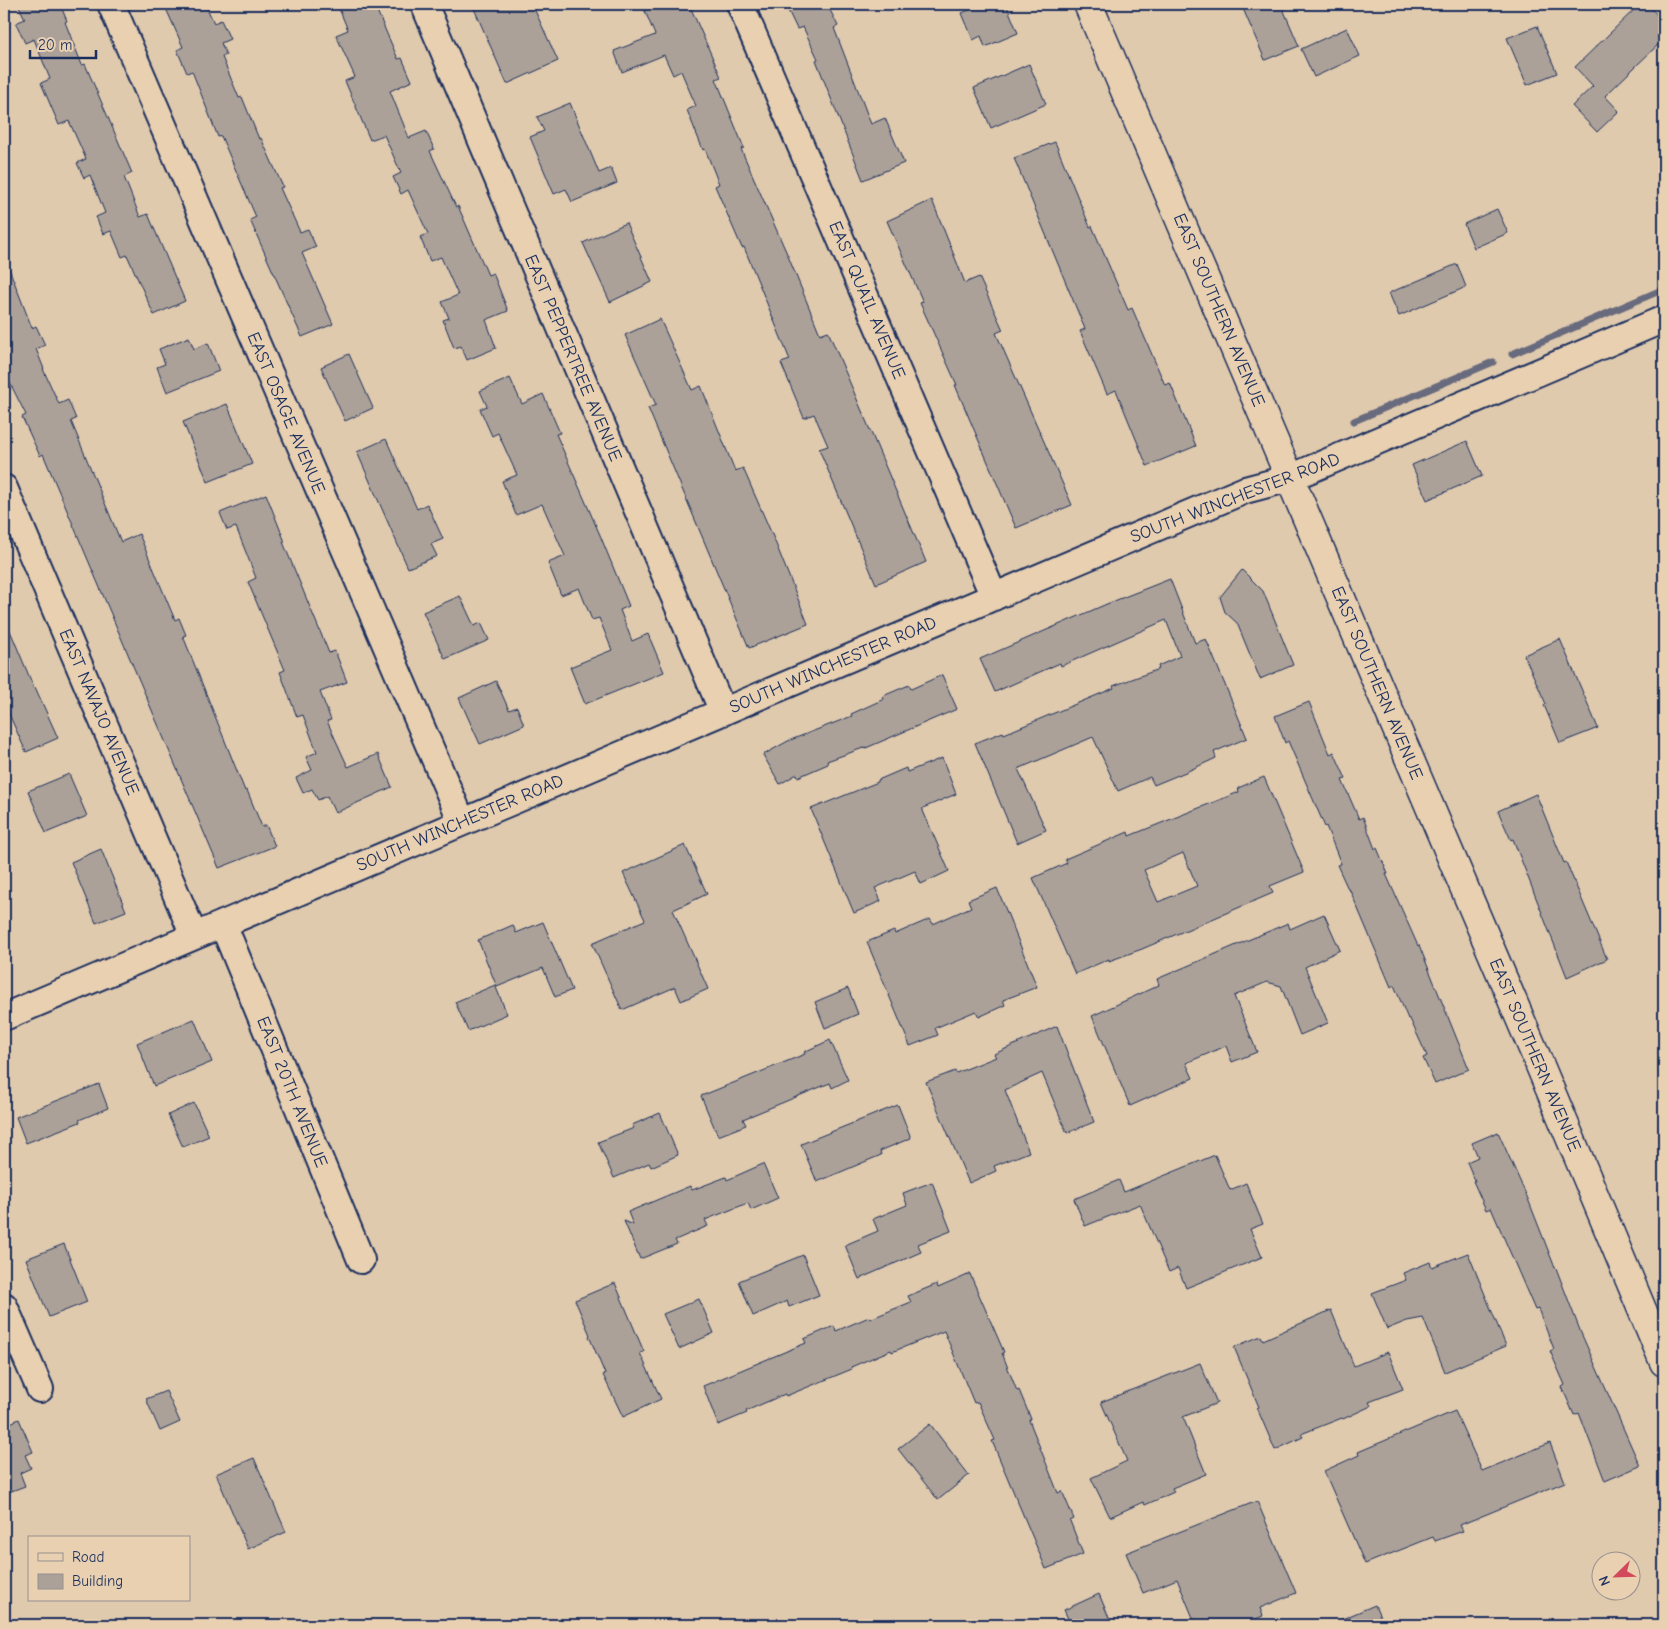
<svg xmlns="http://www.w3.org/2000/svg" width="1668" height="1629" viewBox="0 0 1668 1629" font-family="'Comic Neue',sans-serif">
<rect width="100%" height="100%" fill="#e0caae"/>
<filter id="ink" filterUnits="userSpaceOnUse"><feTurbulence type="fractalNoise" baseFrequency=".02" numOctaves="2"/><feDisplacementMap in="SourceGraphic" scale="10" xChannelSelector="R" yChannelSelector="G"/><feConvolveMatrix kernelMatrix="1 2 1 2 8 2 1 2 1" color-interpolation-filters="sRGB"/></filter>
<g filter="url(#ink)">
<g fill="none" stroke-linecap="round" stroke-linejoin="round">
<!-- stream -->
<path stroke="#676a7d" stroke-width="7" d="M1512,354L1664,289
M1354,421L1493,362"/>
</g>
<!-- building -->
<path fill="#aba198" stroke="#1b2f5e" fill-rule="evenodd" d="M18,4H60L67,21L65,22L82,65L85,64L132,173L124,177L140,217L148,214L185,301L154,315L127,255L122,257L111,231L103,234L96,217L105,213L90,175L84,178L77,163L86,159L69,121L59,125L41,83L50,79L34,39L25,43L16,23L25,19Z
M164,4H205L214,23L221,20L230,39L221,43L226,55L222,57L239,98L242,97L259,139L261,138L283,187L280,188L300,232L308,229L316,247L302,253L333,324L302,337L250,220L256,217L221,136L218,137L192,71L187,73L177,50L183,47Z
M337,4H374L398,59L402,58L412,81L390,91L409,138L426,131L434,149L430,151L456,207L458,206L488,275L493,273L508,311L486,320L496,348L467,360L461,346L454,348L443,320L449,318L442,302L458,295L441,257L430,261L420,237L428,234L408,190L401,194L393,177L401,173L384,135L370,140L345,81L355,77L336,35L348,30Z
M472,4H532L558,61L507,84Z
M642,4H689L721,77L716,79L744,148L741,149L788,256L820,334L828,331L926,562L876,584L819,449L828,446L814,414L804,418L781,363L790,360L744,247L742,248L715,186L719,184L705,149L703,150L687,110L696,106L681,71L673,75L664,55L622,72L614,51L655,35Z
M785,4H827L838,26L834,28L871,124L885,118L904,163L863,180L816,60L818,59L803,27L797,29Z
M984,4H1006L1018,33L985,47L981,36L973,40L962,13Z
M1241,4H1281L1299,46L1265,60Z
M1640,4H1647L1664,22V39L1605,96L1619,111L1597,132L1572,106L1593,86L1575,67Z
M1537,26L1557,73L1527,85L1507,38Z
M1347,28L1360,56L1314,77L1301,49Z
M1029,64L1046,104L991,128L974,88Z
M570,103L599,173L611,168L617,183L572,202L566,189L554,194L530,137L544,131L537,117Z
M1055,142L1090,227L1092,226L1128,310L1132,308L1165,385L1170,383L1196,446L1147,466L1116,390L1107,394L1080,331L1085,329L1014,158Z
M932,200L965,283L979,277L1003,330L996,333L1072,505L1016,528L955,385H957L920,303L923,302L887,221Z
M1497,209L1508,233L1474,248L1464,224Z
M626,223L652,282L610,302L583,243Z
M5,258L32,328L36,326L45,345L36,349L44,369H43L59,404L68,400L76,419L71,421L121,542L139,534L175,620L179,618L186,635L183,636L245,791L247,790L262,827L266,825L275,846L219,868L43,454L40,456L22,417L26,415L4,371Z
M1457,264L1466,287L1399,316L1389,293Z
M660,319L692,390L701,386L735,471L743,468L774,539L808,624L749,648L648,408L656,405L625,335Z
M189,337L194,349L208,343L219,371L167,392L157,367L165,364L159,349Z
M349,354L373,408L345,421L321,367Z
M510,378L522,404L543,394L560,433L556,434L600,535L629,606L620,610L632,641L648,634L664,672L585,704L570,667L612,650L599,618L592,620L579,588L561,595L548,563L565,556L542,504L516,515L502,481L517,475L498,433L492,436L480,409L487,406L480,391Z
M227,404L252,464L208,482L183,422Z
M386,439L417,509L427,504L443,539L431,544L437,556L408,568L357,452Z
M1467,441L1482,476L1427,500L1412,465Z
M266,494L285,542H283L329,653L335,651L347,682L320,692L331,720L327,721L348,767L378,754L392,787L335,813L327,796L318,800L312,789L303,793L296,778L312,770L306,757L317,752L303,715L297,717L280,672L285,670L248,582L256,578L236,527L227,530L220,513Z
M1242,570L1263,591L1293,665L1260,679L1237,623L1225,612L1220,597Z
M1170,579L1195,643L1206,639L1247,738L1214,752L1216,758L1188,771L1154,785L1150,777L1118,791L1093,737L1018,769L1046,830L1017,843L975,743L1003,732L1004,734L1114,688L1113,686L1159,669L1158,666L1180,656L1166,620L1061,666L1060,663L995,692L980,659L1109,603Z
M460,596L474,626L481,623L489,640L445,659L423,612Z
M4,616L34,688L35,687L58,738L26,752L4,703Z
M1560,639L1598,728L1560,743L1544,705L1546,704L1524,655Z
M942,675L957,709L866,748V747L827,761L828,764L798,777L797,774L780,784L763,755L788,741L852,716L851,714L884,699L883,696L909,685L911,689Z
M496,681L509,710L517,707L524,725L480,744L459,698Z
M1309,702L1330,754L1334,752L1346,779L1342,780L1359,819L1363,817L1375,849L1377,848L1388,874H1386L1418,946L1419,945L1469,1069L1435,1084L1423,1058L1427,1056L1410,1019H1408L1394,985L1391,987L1350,890L1349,891L1337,865L1341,864L1326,826L1325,827L1288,741L1285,743L1275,716Z
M942,758L956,794L923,808V811L949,871L921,884L915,871L875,888L881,901L854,913L811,809L878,782V780L906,768L907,772Z
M69,774L87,816L46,833L28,791Z
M1264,777L1304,872L1270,886L1273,893L1142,949L1109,961V959L1075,974L1033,878L1067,863L1065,859L1128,832L1129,836L1239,792L1238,788ZM1183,853L1197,886L1158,902L1144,870Z
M1536,794L1564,863L1566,862L1607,959L1567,977L1513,839L1511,840L1498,811Z
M685,845L707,894L673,910L708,989L681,1001L675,987L622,1010L592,943L645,920L623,873Z
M101,849L126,911L96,923L71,862Z
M997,888L1037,987L1003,1000L1005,1005L979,1017L976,1011L935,1028L938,1035L910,1046L867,942L894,931L895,934L930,919L933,924L971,907L968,900Z
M1324,914L1340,950L1305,967L1328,1023L1300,1035L1281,986L1267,982L1234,996L1257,1052L1232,1062L1226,1046L1186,1063L1193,1078L1130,1106L1092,1016L1159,985L1157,979L1288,923L1290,929Z
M543,922L572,990L555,997L543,968L497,987L478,940L513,925L516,933Z
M495,985L507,1014L468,1031L455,1002Z
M848,988L858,1014L825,1028L815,1002Z
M194,1019L212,1062L154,1086L137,1043Z
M1057,1026L1094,1122L1067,1133L1042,1073L1005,1090L1029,1152L994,1166L996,1171L969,1183L926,1082L955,1071L956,1073L996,1057L994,1054Z
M830,1040L848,1080L832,1088L830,1083L743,1119L746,1125L718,1136L701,1096L805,1054L804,1052Z
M99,1084L108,1108L79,1120L80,1122L26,1143L16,1117Z
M194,1103L209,1136L183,1147L168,1115Z
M898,1105L911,1138L880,1151L881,1155L817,1182L801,1144Z
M660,1113L678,1155L651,1167L649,1163L614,1178L598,1142L634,1128L632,1125Z
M1498,1132L1528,1199L1555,1268H1556L1581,1333L1640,1466L1605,1481L1579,1413L1574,1415L1562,1387L1565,1385L1550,1351L1554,1349L1538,1309L1535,1310L1491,1208L1486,1210L1473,1181H1475L1467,1162L1478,1157L1472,1143Z
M1215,1155L1230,1190L1246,1183L1263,1224L1250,1229L1262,1257L1186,1288L1178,1268L1169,1272L1140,1204L1085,1226L1074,1199L1119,1180L1124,1192Z
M763,1164L778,1198L751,1210L748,1203L705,1220L708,1226L675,1240L677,1244L640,1259L624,1221L633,1225L628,1212L690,1186L692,1190L726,1177L727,1180Z
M932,1182L951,1231L918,1244L921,1252L859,1279L845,1245L878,1231L873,1219L907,1205L903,1193Z
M64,1244L87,1302L49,1317L26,1259Z
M1468,1253L1506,1346L1445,1372L1423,1318L1407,1321L1387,1329L1372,1293L1406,1280L1403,1273L1430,1262L1432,1267Z
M803,1255L819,1295L789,1307L787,1301L753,1316L739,1281Z
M970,1274L1004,1352L1002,1353L1017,1391L1019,1390L1031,1419L1029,1420L1058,1493L1062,1491L1074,1519L1070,1521L1083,1554L1046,1569L992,1441L995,1440L978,1402L974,1403L944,1331L892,1352L891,1350L851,1367L852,1369L786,1396L785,1394L746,1411L747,1413L718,1425L703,1386L806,1343L804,1339L834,1326L836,1331L869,1317L870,1319L911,1302L908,1296L937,1284L938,1288Z
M615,1283L644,1352L640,1353L661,1399L623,1417L603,1375L605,1374L589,1336L590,1335L575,1300Z
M699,1299L714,1333L679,1349L663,1314Z
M1331,1310L1354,1366L1388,1352L1403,1389L1369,1402L1371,1406L1343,1419L1342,1418L1301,1434L1303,1437L1275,1450L1257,1408L1259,1407L1234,1347L1261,1336L1263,1340Z
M1200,1363L1217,1403L1183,1417L1206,1474L1172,1488L1174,1492L1145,1505L1143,1502L1110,1517L1091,1478L1127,1461L1101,1402Z
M166,1391L180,1422L160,1431L146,1399Z
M1455,1411L1482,1471L1550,1443L1565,1482L1460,1525L1463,1531L1435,1541L1433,1537L1365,1564L1324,1471L1359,1455L1358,1452Z
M19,1419L33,1452L25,1455L31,1468L20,1473L25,1486L9,1492L4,1479V1426Z
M930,1424L969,1475L938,1500L898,1449Z
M254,1458L286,1532L248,1549L216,1474Z
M1257,1501L1296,1593L1260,1608L1263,1616L1241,1625H1196L1177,1579L1143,1593L1126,1553Z
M1099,1594L1110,1620L1099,1625H1071L1064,1610Z
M1375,1605L1384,1625H1328Z"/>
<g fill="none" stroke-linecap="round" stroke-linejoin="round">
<defs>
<path id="street" d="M111,4L462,822
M424,4L723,712
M740,4L994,597
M4,488L194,936
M223,924L361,1260
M4,1017L1245,490L1290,478L1664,319
M4,1306L40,1389"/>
<path id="secondary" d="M1088,4L1536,1056L1664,1362"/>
</defs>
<!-- street casing -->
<use href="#street" stroke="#1b2f5e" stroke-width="30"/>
<!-- secondary casing -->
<use href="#secondary" stroke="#1b2f5e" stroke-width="31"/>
<!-- street -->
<use href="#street" stroke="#e8d0b1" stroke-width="26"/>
<!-- secondary -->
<use href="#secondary" stroke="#e8d0b1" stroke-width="28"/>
</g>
</g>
<g text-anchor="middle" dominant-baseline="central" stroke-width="4.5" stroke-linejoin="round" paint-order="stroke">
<!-- street labels -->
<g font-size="18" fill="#1b2f5e" stroke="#e8d0b1">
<text transform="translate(867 300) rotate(67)">EAST QUAIL AVENUE</text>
<text transform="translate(1219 310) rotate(67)">EAST SOUTHERN AVENUE</text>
<text transform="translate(573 358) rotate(67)">EAST PEPPERTREE AVENUE</text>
<text transform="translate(286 413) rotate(67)">EAST OSAGE AVENUE</text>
<text transform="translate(1235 498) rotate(-21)">SOUTH WINCHESTER ROAD</text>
<text transform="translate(833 665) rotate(-23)">SOUTH WINCHESTER ROAD</text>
<text transform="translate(1377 683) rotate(67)">EAST SOUTHERN AVENUE</text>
<text transform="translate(99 712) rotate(67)">EAST NAVAJO AVENUE</text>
<text transform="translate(460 823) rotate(-23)">SOUTH WINCHESTER ROAD</text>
<text transform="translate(1535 1055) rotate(67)">EAST SOUTHERN AVENUE</text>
<text transform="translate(292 1092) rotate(68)">EAST 20TH AVENUE</text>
</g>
</g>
<!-- margin -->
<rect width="1668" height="1629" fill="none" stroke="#e8d0b1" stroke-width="20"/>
<rect x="10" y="10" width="1648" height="1609" fill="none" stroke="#1b2f5e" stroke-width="2" filter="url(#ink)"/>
<!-- legend -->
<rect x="28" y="1536" width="162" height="65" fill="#e8d0b1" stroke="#969090"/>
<rect x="38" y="1553" width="25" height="8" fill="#e8d0b1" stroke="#969090"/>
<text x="72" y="1562" font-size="15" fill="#1b2f5e">Road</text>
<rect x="38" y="1574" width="25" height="15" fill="#aba198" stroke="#969090"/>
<text x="72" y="1586" font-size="15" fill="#1b2f5e">Building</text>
<!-- north arrow -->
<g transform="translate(1616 1576) rotate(247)"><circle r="24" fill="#e8d0b1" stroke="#969090"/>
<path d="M0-4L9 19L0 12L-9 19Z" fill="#d1495b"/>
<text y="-8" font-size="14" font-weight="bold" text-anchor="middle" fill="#1b2f5e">N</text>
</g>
<!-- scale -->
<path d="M30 50v8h66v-8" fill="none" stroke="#1b2f5e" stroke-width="2.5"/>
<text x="38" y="50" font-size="15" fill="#1b2f5e" stroke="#e8d0b1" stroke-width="4" paint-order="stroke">20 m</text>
</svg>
